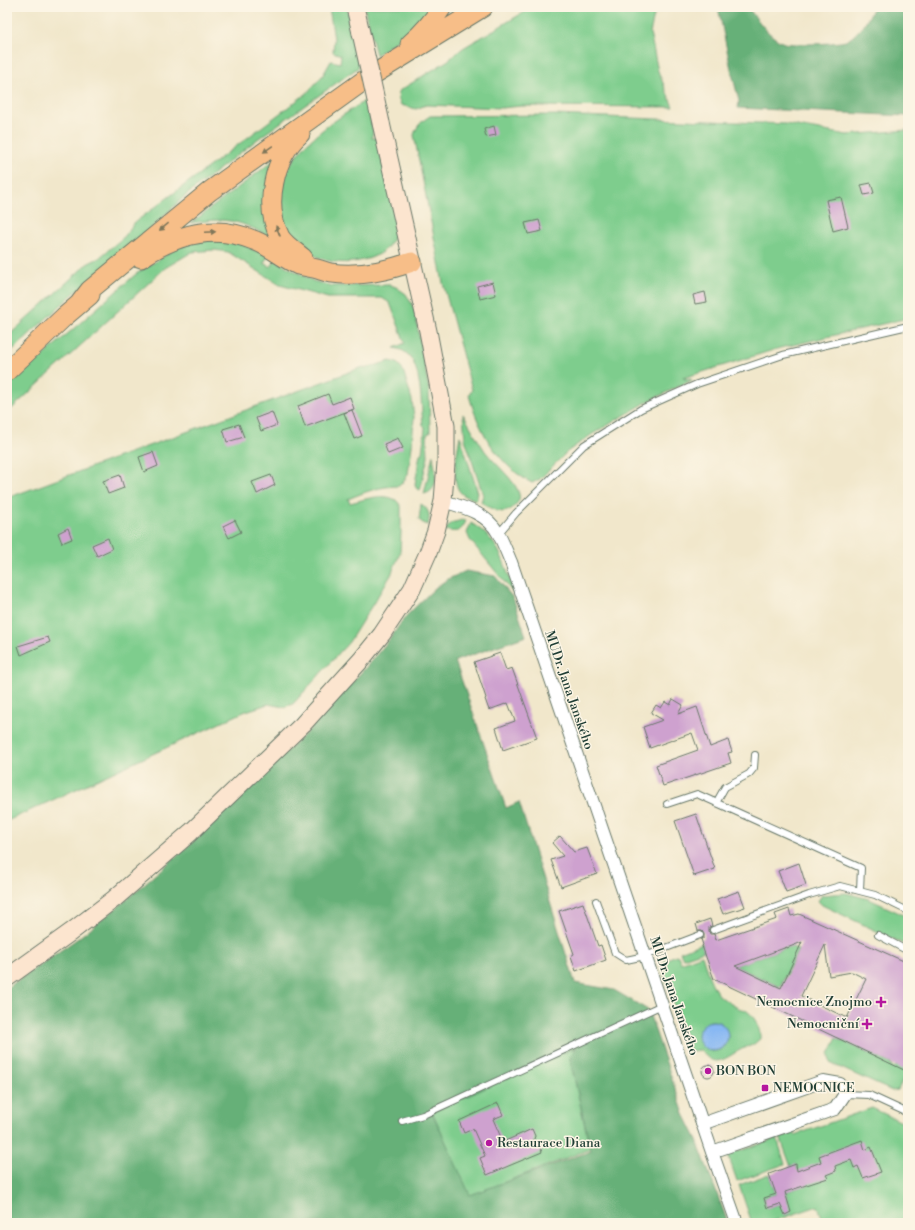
<svg xmlns="http://www.w3.org/2000/svg" width="915" height="1230" viewBox="0 0 915 1230" font-family="'Libre Bodoni',serif">
<rect width="100%" height="100%" fill="#fcf5e5"/>
<filter id="ink" filterUnits="userSpaceOnUse"><feTurbulence type="fractalNoise" baseFrequency=".025" numOctaves="2"/><feDisplacementMap in="SourceGraphic" scale="8" xChannelSelector="R" yChannelSelector="G"/><feConvolveMatrix kernelMatrix="1 2 1 2 8 2 1 2 1" color-interpolation-filters="sRGB"/></filter>
<filter id="wash" filterUnits="userSpaceOnUse"><feTurbulence type="fractalNoise" baseFrequency=".012" numOctaves="4" result="noise"/><feDisplacementMap in="SourceGraphic" scale="16" xChannelSelector="R" yChannelSelector="G"/><feGaussianBlur stdDeviation="0.9" result="paint"/><feColorMatrix in="noise" values="0 0 0 0 0 0 0 0 0 0 0 0 0 0 0 0 0 1.4 0 .05"/><feComposite in="paint" operator="in"/></filter>
<g filter="url(#wash)">
<rect width="100%" height="100%" fill="#f1e7cb"/>
<!-- green -->
<path fill="#7ecd8d" stroke="#4e8560" fill-rule="evenodd" d="M329,7H347L359,67L259,138L184,197L150,229L72,295L7,355V337L87,264L99,258L125,236L134,223L307,93L323,75L331,61L340,63L341,55L333,52L334,39Z
M364,7H435L407,34L376,55Z
M533,7H656L650,33L658,71L673,107L521,106L502,108L426,105L416,109L401,105L398,98L399,91L447,61L463,48Z
M366,100L373,132L372,138H377L397,227C392,248 380,257 359,261C324,269 285,247 280,209C279,204 281,198 282,193C283,181 285,172 292,162C309,135 341,117 366,100Z
M555,115L786,124L847,135L908,130V318L780,348L683,378L692,380L647,402L591,435L567,452L540,479L532,483C499,466 478,430 469,395L472,390L443,283L414,135C417,125 422,121 430,116Z
M273,161L274,239C260,232 245,223 230,221C217,219 204,221 191,223Z
M208,240L241,244L268,256L264,263L271,267L275,260L313,281L332,286L390,285L396,287L406,294L414,308L429,390L430,433L427,434L428,457L420,490L416,488L415,484L420,454L422,453L425,428L423,426C421,407 422,364 406,353C403,350 398,349 394,348L405,343L390,303L382,298H328L280,285L228,252L214,250L192,252L165,268L7,413V387L136,274L175,249L187,244Z
M390,361L397,363L401,367L404,373L412,400L414,417L412,446L408,474L404,481L399,486C380,486 365,492 348,499L350,503C363,500 381,493 394,499C397,500 399,504 401,506V533L400,553L391,575L349,642L293,704L284,707L268,704L246,711L7,821V498L363,367L367,368Z
M463,414C470,426 477,439 485,451C494,463 516,481 519,494C521,500 516,505 511,509C501,516 490,508 481,502L483,495L465,439Z
M460,436L478,493L476,500C472,498 466,497 462,494C449,483 458,450 460,436Z
M433,455C434,468 442,490 424,494Z
M421,504C430,510 430,516 428,525L423,523L419,520Z
M462,520L466,521C461,532 457,533 445,530L451,523Z
M471,523C502,542 504,564 515,595L470,540L467,533Z
M846,893L869,899L908,917V946L822,905L818,901L822,895Z
M703,943L704,951L683,958L680,952Z
M791,946L798,950L780,987L735,966L787,947V948Z
M676,955L678,956L681,963L702,955C706,967 711,987 720,996C725,1000 732,1005 738,1008C741,1009 745,1010 747,1011C755,1017 761,1029 760,1039C757,1041 754,1045 750,1046C745,1048 749,1045 744,1048C728,1055 715,1072 701,1050L690,1051L661,968L665,960ZM710,1021C730,1019 735,1047 716,1051C698,1054 691,1028 710,1021Z
M837,1038L891,1064L890,1066L894,1068L896,1066L908,1062V1069L898,1090L892,1091L830,1063L829,1054Z
M573,1048L574,1050L570,1059L590,1149L469,1196L432,1111Z
M872,1108L908,1125V1223H824L818,1206L768,1223H752L739,1185L769,1174L776,1194L764,1198L767,1208L788,1201L785,1192L803,1186L796,1164L791,1167L780,1137L794,1132L795,1135Z
M777,1138L785,1164L737,1181L727,1152L740,1151Z"/>
<!-- forest -->
<path fill="#66b078" stroke="#427656" fill-rule="evenodd" d="M718,7H747C758,19 768,37 784,43C791,45 843,44 848,40C859,33 869,18 874,7H908V116L738,108L739,101L731,69Z
M466,571L495,576L513,598L526,636L455,661L506,808L519,802L575,983L614,990L648,1010L684,1114L696,1138L728,1223H7V988L77,939L120,905L197,838L309,730L367,666L389,640L405,617L436,587L448,579ZM577,1047L571,1055L570,1059L591,1151L470,1195L432,1112Z"/>
<!-- water -->
<path fill="#88b8f3" stroke="#547a94" d="M698 1036a15 15 0 1 1 30 0a15 15 0 1 1-30 0Z"/>
<g id="blocks">
<!-- building -->
<path fill="#cea1cf" fill-rule="evenodd" d="M494,126L496,135L486,137L484,129Z
M871,183L874,193L864,195L861,185Z
M841,197L848,227L833,231L826,200Z
M539,220L542,231L528,234L525,223Z
M493,282L496,295L480,299L477,286Z
M705,292L707,302L695,304L693,295Z
M328,394L332,404L350,397L354,409L305,427L298,406Z
M352,410L362,436L354,439L344,413Z
M272,412L277,425L261,431L256,418Z
M239,424L244,437L227,442L223,429Z
M398,438L403,448L388,454L384,444Z
M153,452L158,466L144,472L139,457Z
M120,475L124,488L108,494L103,481Z
M271,475L275,485L257,494L252,482Z
M235,520L241,532L229,538L223,526Z
M68,528L72,539L62,543L58,533Z
M108,538L112,549L97,556L92,545Z
M48,637L50,642L21,655L18,646Z
M500,653L506,670L512,668L537,738L503,750L496,728L515,721L508,703L489,710L485,699L486,698L474,662Z
M673,699L683,705L678,714L697,707L710,747L728,740L732,752L728,753L731,763L663,786L656,765L698,750L692,733L650,748L643,727L663,720L651,713L656,705L661,708L665,702L670,705Z
M696,814L715,869L694,876L675,821Z
M560,836L574,852L587,848L597,874L561,887L551,860L563,856L552,843Z
M799,863L806,885L786,892L778,871Z
M739,891L745,907L723,914L717,899Z
M583,903L598,946L601,945L606,960L576,971L571,956L574,954L559,911Z
M789,909L791,916L799,914L908,963V1062L904,1070L714,979L702,946L703,945L701,939L704,938V934L702,931H698L696,924L710,919L712,926L709,927V931L710,934H714L716,940L777,919L775,914ZM802,942L781,988L735,966L787,947V948ZM825,945L829,976L852,972L866,979L847,1018L801,996Z
M702 1071a6 6 0 1 1 12 0a6 6 0 1 1-12 0Z
M498,1103L503,1115L493,1119L503,1142L532,1129L535,1136L533,1142L539,1145L542,1152L487,1175L480,1158L485,1156L473,1129L464,1133L459,1121Z
M862,1140L865,1150L871,1147L881,1172L863,1178L858,1166L854,1168L851,1160L835,1166L836,1171L826,1175L828,1178L785,1192L791,1212L785,1215L780,1204L767,1208L764,1198L776,1194L769,1174L796,1164L797,1171L821,1162L819,1156Z"/>
</g>
</g>
<g filter="url(#ink)">
<use href="#blocks" fill-opacity="0" stroke="#687869" stroke-width="1"/>
<g fill="none" stroke-linecap="round" stroke-linejoin="round">
<defs>
<path id="lane" d="M499,533L516,513L584,445L641,409L697,384L783,355L908,326
M716,803L725,787L749,774L754,768L755,755
M667,804L697,794L861,868L860,890
M596,901L615,953L626,960L645,956L700,935
M713,930L809,895L840,886L875,895L908,911
M878,935L908,951
M845,1094L869,1095L908,1113
M402,1121L423,1115L662,1005"/>
<path id="street" d="M443,501C463,507 487,513 498,533C503,542 507,553 511,562L712,1152L737,1223
M702,1124L823,1081L840,1084L845,1094L835,1109L712,1152"/>
<path id="secondary" d="M355,7L361,33
M7,978L71,932L114,899L191,832L303,724L361,660L382,634L412,589L428,553L436,531L443,501L446,463V426L428,331L381,123"/>
<path id="primary" d="M410,44C423,33 433,21 442,7
M300,134C274,157 263,205 280,237C285,245 296,252 303,258
M141,258C176,234 215,223 256,241C271,247 283,258 298,265C303,266 308,267 313,268C319,269 325,272 331,273C358,277 386,271 412,262
M80,303L90,290L210,191L366,79L483,7
M7,371L64,317L90,295"/>
</defs>
<!-- lane casing -->
<use href="#lane" stroke="#687869" stroke-width="8"/>
<!-- street casing -->
<use href="#street" stroke="#687869" stroke-width="14"/>
<!-- secondary casing -->
<use href="#secondary" stroke="#687869" stroke-width="19"/>
<!-- primary casing -->
<use href="#primary" stroke="#687869" stroke-width="21"/>
<!-- lane -->
<use href="#lane" stroke="#fff" stroke-width="6"/>
<!-- street -->
<use href="#street" stroke="#fff" stroke-width="12"/>
<!-- secondary -->
<use href="#secondary" stroke="#fce5cf" stroke-width="17"/>
<!-- primary -->
<use href="#primary" stroke="#f7be88" stroke-width="19"/>
<defs>
<path id="secondary-bridge" d="M361,33L381,123"/>
</defs>
<!-- secondary-bridge casing -->
<use href="#secondary-bridge" stroke="#687869" stroke-width="19" stroke-linecap="butt"/>
<!-- secondary-bridge -->
<use href="#secondary-bridge" stroke="#fce5cf" stroke-width="17"/>
</g>
<!-- one-way arrows -->
<defs><path id="oneway-solid" d="M-6-.8H1V-3.2L6.5 0L1 3.2V.8H-6Z"/></defs>
<g fill="#80775a">
<use href="#oneway-solid" transform="translate(268 149) rotate(145)"/>
<use href="#oneway-solid" transform="translate(164 227) rotate(141)"/>
<use href="#oneway-solid" transform="translate(278 231) rotate(-112)"/>
<use href="#oneway-solid" transform="translate(210 232) rotate(-2)"/>
</g>
</g>
<!-- markers -->
<g fill="#b5179e" stroke="#fcf5e5" stroke-width="1.5">
<path d="M879 996h4v4h4v4h-4v4h-4v-4h-4v-4h4z"/>
<path d="M865 1018h4v4h4v4h-4v4h-4v-4h-4v-4h4z"/>
<circle cx="708" cy="1071" r="4"/>
<rect x="761" y="1084" width="8" height="8" rx="2"/>
<circle cx="489" cy="1143" r="4"/>
</g>
<g text-anchor="middle" dominant-baseline="central" stroke-width="3" stroke-linejoin="round" paint-order="stroke">
<!-- street labels -->
<g font-size="13" fill="#1f3d34" stroke="#fcf5e5">
<text transform="translate(569 690) rotate(71)">MUDr. Jana Janského</text>
<text transform="translate(674 996) rotate(71)">MUDr. Jana Janského</text>
</g>
<!-- poi labels -->
<g font-size="13" fill="#1f3d34" stroke="#fcf5e5" text-anchor="start">
<text x="872" y="1002" text-anchor="end">Nemocnice Znojmo</text>
<text x="859" y="1024" text-anchor="end">Nemocniční</text>
<text x="716" y="1071">BON BON</text>
<text x="773" y="1088">NEMOCNICE</text>
<text x="497" y="1143">Restaurace Diana</text>
</g>
</g>
<!-- margin -->
<rect width="915" height="1230" fill="none" stroke="#fcf5e5" stroke-width="24"/>
</svg>
